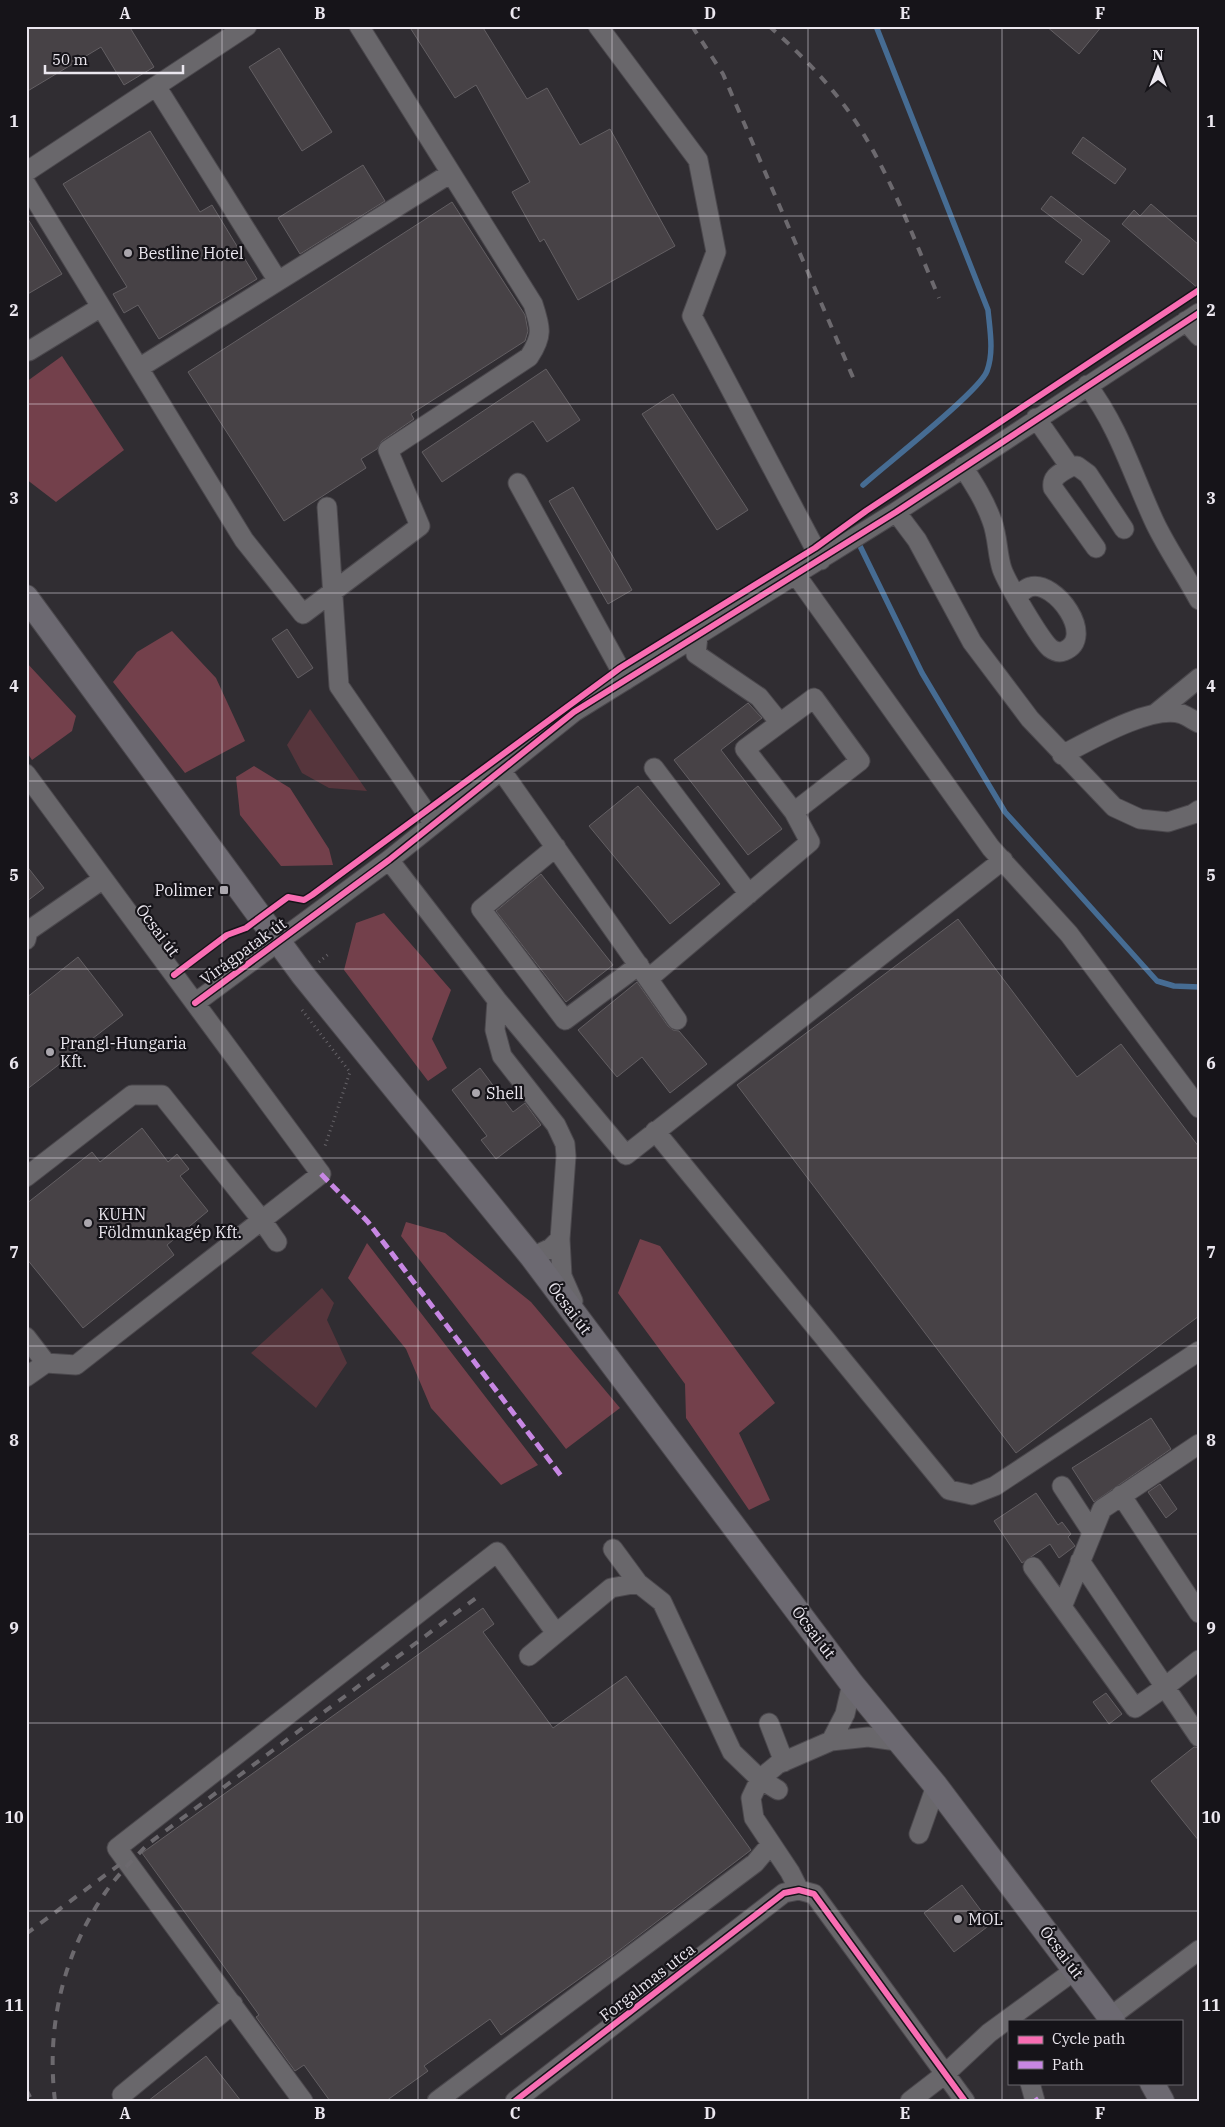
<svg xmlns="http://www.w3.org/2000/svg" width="1225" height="2127" viewBox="0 0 1225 2127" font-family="'IBM Plex Serif',serif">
<rect width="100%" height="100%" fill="#302d32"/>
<!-- green -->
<path fill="#56353c" d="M310,709L367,791L329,788L302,773L287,745Z
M322,1288L334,1303L327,1320L347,1363L316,1408L251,1353Z"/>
<!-- forest -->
<path fill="#73404b" d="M62,356L124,450L56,502L26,479V382Z
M172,631L216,678L245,741L185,773L113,682L137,652Z
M26,662L76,716L72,731L32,760L26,751Z
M254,766L290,788L329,849L333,865L281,866L240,815L236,777Z
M384,913L451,990L432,1039L447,1068L428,1081L344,970L356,923Z
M406,1222L445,1233L531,1302L620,1408L566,1449L401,1236Z
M640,1239L660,1246L775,1403L739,1433L770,1500L749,1510L686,1418L685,1384L618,1293Z
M367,1243L538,1465L501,1485L431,1408L406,1349L348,1278Z"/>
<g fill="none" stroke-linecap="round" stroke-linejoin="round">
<!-- stream -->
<path stroke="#466c93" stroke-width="5.5" d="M863,485C884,466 980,391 987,371C994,352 990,331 988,310L876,26
M860,546L922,673L1005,812L1157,981L1174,986L1199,987"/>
</g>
<!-- building -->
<path fill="#474246" stroke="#635f63" d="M26,26H129L154,67L124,85L101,47L26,92Z
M409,26H482L527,99L547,88L580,145L610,129L675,246L578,300L544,239L540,242L512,192L530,182L476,85L455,98Z
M1046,26H1102L1079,54Z
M279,48L332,132L302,151L249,67Z
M150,131L200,212L212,205L257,279L159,339L138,305L124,313L113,294L127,287L63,184Z
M1083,137L1126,169L1115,184L1072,153Z
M363,165L385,201L300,254L278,218Z
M1051,196L1110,241L1083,275L1065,262L1082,240L1041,209Z
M452,202L525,315L528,331L525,341L411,414L414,419L382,441L377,449L361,459L366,468L284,521L188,372Z
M1151,204L1199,245V289L1122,224L1134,210L1140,216Z
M26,216L62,274L26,295Z
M546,369L580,420L547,442L533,421L442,482L422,452Z
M673,394L748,510L717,530L642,414Z
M573,487L632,590L608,604L549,501Z
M287,629L313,668L298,678L272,639Z
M748,703L762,718L721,750L782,829L748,855L674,760Z
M638,786L720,884L670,924L589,826Z
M26,865L44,888L26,902Z
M541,874L613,965L566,1002L496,911Z
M958,919L1077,1077L1121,1044L1199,1147V1316L1016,1453L737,1085Z
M78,957L123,1015L26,1090V998Z
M637,982L668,1026L673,1030L679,1031L707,1064L670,1093L642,1057L617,1077L578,1030Z
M480,1068L513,1112L525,1103L541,1125L496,1159L481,1140L487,1136L452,1090Z
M142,1128L168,1162L177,1154L189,1169L180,1176L208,1211L167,1245L174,1255L83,1328L26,1258V1204L92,1152L100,1162Z
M1151,1418L1171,1449L1094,1502L1072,1468Z
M1160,1484L1177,1509L1166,1518L1148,1492Z
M1036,1493L1058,1525L1062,1522L1071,1534L1068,1537L1075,1546L1059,1558L1050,1544L1022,1563L994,1521Z
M483,1608L494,1624L483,1632L553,1728L626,1676L751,1850L617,1952L501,2035L490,2019L424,2066L428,2071L386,2101H330L304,2065L295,2071L256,2017L259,2015L142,1853Z
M1106,1693L1122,1714L1109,1724L1093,1702Z
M1194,1747L1199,1748V1841L1151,1781Z
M962,1885L991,1924L954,1952L924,1913Z
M206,2056L241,2101H148Z"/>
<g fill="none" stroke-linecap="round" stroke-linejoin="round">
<defs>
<path id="minor" d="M598,26L698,160L716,252L692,316L821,560
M156,86L278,281
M26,172L247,26
M26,184L244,540L303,614L420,526L388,450L529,357C543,336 541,328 533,304L359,26
M1186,321L1199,336
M29,351L101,307
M139,368L451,173
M1087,385C1119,427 1133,476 1155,523C1168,550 1185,574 1199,600
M1036,418L1070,467L1077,466L1088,474L1124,529
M963,467C974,484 985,501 992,521C998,537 997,554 1002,569C1007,583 1040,639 1050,648C1054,651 1059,653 1064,651C1097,638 1055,579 1030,587C1026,588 1021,593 1017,595
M1070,467C1061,473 1051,476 1053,488L1096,548
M518,483L626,680
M327,507L339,686L434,824
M896,512L917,540L972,642L1030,719L1114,807L1140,819L1168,822L1193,814L1199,810
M796,575L991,848L1069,934L1199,1108
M698,636L696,654L759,697L780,723L745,749L794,812L860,761L814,698L780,723
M1155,714L1199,678
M1062,755C1089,741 1152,704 1182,714C1187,716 1193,720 1199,723
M654,768L749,894
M501,770L677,1020
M26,774L321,1174L76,1365L46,1363L26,1337
M556,847L481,909L565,1020L639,965
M389,860L497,1000L626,1155L1003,860
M26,940L28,931L103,879
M648,979L810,842L794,812
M497,1000L495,1030L502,1056L556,1125L565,1144L566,1156L560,1239L551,1248L532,1257
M195,1003L389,860L574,712L896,512L1199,313
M655,1131L949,1490L972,1495L995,1486L1199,1351
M26,1177L132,1095H162L261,1219L277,1242
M560,1239L562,1276L573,1301
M26,1377L46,1363
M1199,1444L1102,1509L1062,1607L1135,1708L1165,1687L1199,1737
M1062,1486L1092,1532
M1121,1495L1199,1613
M613,1549L638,1583L662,1602L732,1752L760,1779L778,1790
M1080,1561L1165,1687L1199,1660
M1033,1567L1062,1607
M529,1656L611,1588L638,1583
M769,1723L784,1762
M831,1741L845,1714L852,1684
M919,1834L936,1786
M799,1890L790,1872L754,1818L751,1798L760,1779L778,1764L831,1741L868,1737L897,1741
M1110,2017L1199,1950
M1030,2083L1035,2101
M122,2095L233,2004
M303,2101L117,1848L497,1552L556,1633
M437,2101L755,1863L771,1844
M515,2101L784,1893L799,1890L814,1894L965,2101
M910,2101L945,2074L989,2033L1075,1970"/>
<path id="major" d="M26,597L303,975L532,1257L852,1684L936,1786L1113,2021
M1152,2083L1162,2101"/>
</defs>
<!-- minor casing -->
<use href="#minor" stroke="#4b484d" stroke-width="21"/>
<!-- major casing -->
<use href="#major" stroke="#4b484d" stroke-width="26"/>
<!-- path -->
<path stroke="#666368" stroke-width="3" stroke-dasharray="1 4" stroke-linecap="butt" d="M319,962L330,953
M302,1010L350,1072L324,1149"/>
<!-- minor -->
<use href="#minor" stroke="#69676b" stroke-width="19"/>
<!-- major -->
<use href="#major" stroke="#6c6971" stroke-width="24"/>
<!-- rail -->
<path stroke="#6c696e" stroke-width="4" stroke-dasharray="9 9" stroke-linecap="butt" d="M692,26L723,74L855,382
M769,26C801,54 832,86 856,122C891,176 914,239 939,298
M26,1934L127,1859
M26,2089L32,2101
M55,2101C46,2027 63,1954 105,1893C117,1875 134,1859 148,1844L480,1595"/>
<!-- quiet -->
<path stroke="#c787e3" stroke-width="5" stroke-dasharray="10 5" stroke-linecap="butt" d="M321,1174L368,1222L562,1477
M1035,2098L1037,2101"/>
<defs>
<path id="cycleway" d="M174,975L227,935L246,928L288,897L304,900L312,895L620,668L815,548L866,511L1199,290
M195,1003L389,860L574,712L896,512L1199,313
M515,2101L784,1893L799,1890L814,1894L965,2101"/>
</defs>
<!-- cycleway casing -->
<use href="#cycleway" stroke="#161419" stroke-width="9"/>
<!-- cycleway -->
<use href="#cycleway" stroke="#f96db3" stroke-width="6"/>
</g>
<!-- grid -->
<path fill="none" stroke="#ebe7ef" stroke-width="1" stroke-opacity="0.55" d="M222,26V2101M418,26V2101M612,26V2101M808,26V2101M1002,26V2101M26,216H1199M26,404H1199M26,593H1199M26,781H1199M26,969H1199M26,1158H1199M26,1346H1199M26,1534H1199M26,1723H1199M26,1911H1199"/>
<!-- markers -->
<g fill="#aaa6ad" stroke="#161419" stroke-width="2">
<circle cx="128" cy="253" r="5"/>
<rect x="219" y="885" width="10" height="10" rx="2.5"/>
<circle cx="50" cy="1052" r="5"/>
<circle cx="476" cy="1093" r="5"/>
<circle cx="88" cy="1223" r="5"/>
<circle cx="958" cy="1919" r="5"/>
</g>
<g text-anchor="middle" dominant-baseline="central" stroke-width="4.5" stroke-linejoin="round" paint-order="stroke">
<!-- poi labels -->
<g font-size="16" fill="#ebe7ef" stroke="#161419" text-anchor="start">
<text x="138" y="253">Bestline Hotel</text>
<text x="214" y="890" text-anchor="end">Polimer</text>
<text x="60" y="1043">Prangl-Hungaria<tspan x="60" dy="18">Kft.</tspan></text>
<text x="486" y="1093">Shell</text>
<text x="98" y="1214">KUHN<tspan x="98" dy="18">Földmunkagép Kft.</tspan></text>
<text x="968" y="1919">MOL</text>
</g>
<!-- street labels -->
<g font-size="16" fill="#ebe7ef" stroke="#161419">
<text transform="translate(158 930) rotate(53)">Ócsai út</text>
<text transform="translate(243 951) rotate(-36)">Virágpatak út</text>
<text transform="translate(570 1308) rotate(53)">Ócsai út</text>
<text transform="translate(814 1632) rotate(53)">Ócsai út</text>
<text transform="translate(1062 1952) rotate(53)">Ócsai út</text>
<text transform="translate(647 1982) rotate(-38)">Forgalmas utca</text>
</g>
</g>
<!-- border -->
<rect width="1225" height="2127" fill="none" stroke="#161419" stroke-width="55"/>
<!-- legend -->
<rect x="1008" y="2020" width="175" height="65" fill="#161419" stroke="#6b686f"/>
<rect x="1018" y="2036" width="25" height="8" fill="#f96db3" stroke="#6b686f"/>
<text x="1052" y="2044" font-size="15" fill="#ebe7ef">Cycle path</text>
<rect x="1018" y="2061" width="25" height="8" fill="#c787e3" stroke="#6b686f"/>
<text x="1052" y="2070" font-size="15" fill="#ebe7ef">Path</text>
<!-- north arrow -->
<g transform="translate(1158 68)" stroke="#161419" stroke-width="4" paint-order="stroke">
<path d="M0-4L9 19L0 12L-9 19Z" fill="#ebe7ef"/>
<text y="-8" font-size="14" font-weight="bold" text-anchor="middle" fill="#ebe7ef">N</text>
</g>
<!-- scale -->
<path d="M45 65v8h138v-8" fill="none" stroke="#ebe7ef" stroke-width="2.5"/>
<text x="52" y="65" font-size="15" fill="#ebe7ef" stroke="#161419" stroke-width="4" paint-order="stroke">50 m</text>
<rect x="28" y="28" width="1170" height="2072" fill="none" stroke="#ebe7ef" stroke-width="2"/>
<g font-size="16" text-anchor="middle" font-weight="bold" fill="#ebe7ef">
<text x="125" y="19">A</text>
<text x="320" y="19">B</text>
<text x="515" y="19">C</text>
<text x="710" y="19">D</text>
<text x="905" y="19">E</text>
<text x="1100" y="19">F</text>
<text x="14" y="127">1</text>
<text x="1211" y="127">1</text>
<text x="14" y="316">2</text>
<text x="1211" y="316">2</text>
<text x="14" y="504">3</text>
<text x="1211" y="504">3</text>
<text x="14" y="692">4</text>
<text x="1211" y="692">4</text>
<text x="14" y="881">5</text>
<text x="1211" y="881">5</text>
<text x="14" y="1069">6</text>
<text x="1211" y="1069">6</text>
<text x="14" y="1258">7</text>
<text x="1211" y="1258">7</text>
<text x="14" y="1446">8</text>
<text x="1211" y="1446">8</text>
<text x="14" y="1634">9</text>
<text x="1211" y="1634">9</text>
<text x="14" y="1823">10</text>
<text x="1211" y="1823">10</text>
<text x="14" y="2011">11</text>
<text x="1211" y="2011">11</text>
<text x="125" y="2119">A</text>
<text x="320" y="2119">B</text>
<text x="515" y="2119">C</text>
<text x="710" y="2119">D</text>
<text x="905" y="2119">E</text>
<text x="1100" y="2119">F</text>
</g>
</svg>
